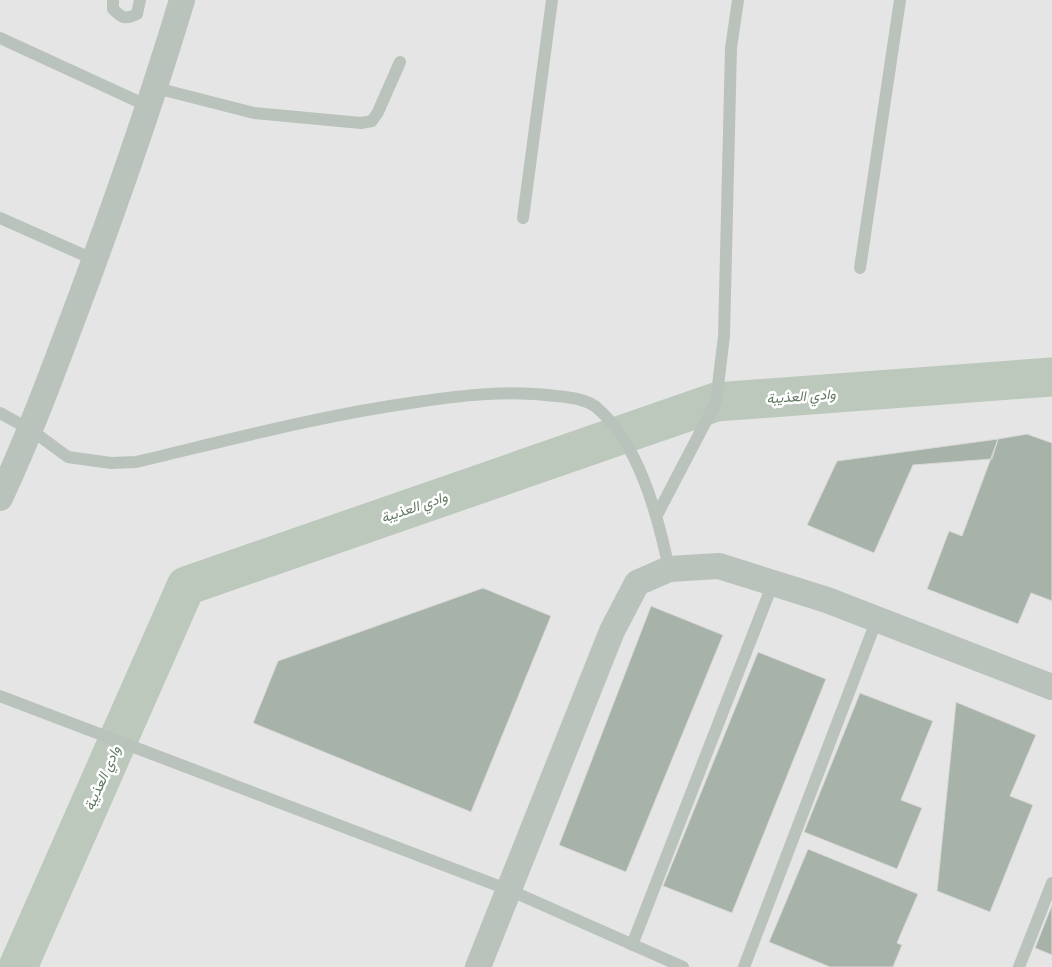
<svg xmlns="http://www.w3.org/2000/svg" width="1052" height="967" viewBox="0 0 1052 967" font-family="Arial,Vazirmatn,sans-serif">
<rect width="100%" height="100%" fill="#f7f5f6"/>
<!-- built -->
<path fill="#e5e5e5" d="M0,0H1052V967H0Z"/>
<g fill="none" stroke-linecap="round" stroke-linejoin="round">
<!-- river -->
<path stroke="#bbc8bb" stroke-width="39" d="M18,967L186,586L716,402L1052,377"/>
</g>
<!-- building -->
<path fill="#a7b3a9" stroke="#d9d8d8" d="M1027,434L1052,443V601L1031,593L1018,624L927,589L949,531L962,536L998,439Z
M998,439L992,459L913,465L874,553L807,525L837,461Z
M483,588L551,616L471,812L253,723L278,661Z
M651,606L723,635L626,872L559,845Z
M758,652L826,679L732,913L663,886Z
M860,693L933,721L901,800L922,808L897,869L804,832Z
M956,702L1036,735L1010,796L1033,805L990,912L937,891Z
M808,849L918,894L897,943L902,945L893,967H830L769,942Z
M1052,905V955L1035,948Z"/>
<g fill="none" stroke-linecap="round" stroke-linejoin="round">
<!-- service -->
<path stroke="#bac2bc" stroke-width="12" d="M113,0V9C122,18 125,20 137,14L140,0
M0,38L150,107
M156,88L254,113L361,123L372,121L378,112L400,62
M0,218L95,260
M523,218L552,0
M860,268L900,0
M0,413L31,430L68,457L111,463L136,462C229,440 322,415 417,402C464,395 509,390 556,396C569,397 586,399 596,407C639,443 658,516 669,569
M657,515L716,402L724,336L731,48L738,0
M0,696L509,890L683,967
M632,945L773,583
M744,967L877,619
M1019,967L1052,883"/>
<!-- minor -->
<path stroke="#bac2bc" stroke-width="26" d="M0,498C31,432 56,363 82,294C118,197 152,100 182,0
M478,967L612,631L637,583L669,569L719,566L827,600L1052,687"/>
</g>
<g text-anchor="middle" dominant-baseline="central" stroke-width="5" stroke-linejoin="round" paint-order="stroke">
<!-- water labels -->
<g font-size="14" font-style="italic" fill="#607861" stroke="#fff">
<text transform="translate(801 396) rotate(-4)">وادي العذيبة</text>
<text transform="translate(414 507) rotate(-19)">وادي العذيبة</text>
<text transform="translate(102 778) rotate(-66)">وادي العذيبة</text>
</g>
</g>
</svg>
